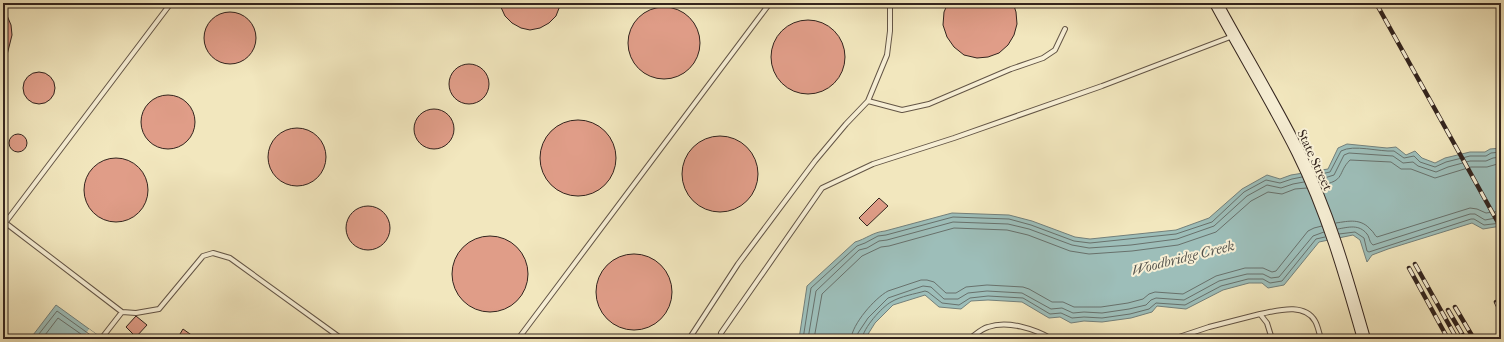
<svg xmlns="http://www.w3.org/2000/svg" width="1504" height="342" viewBox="0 0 1504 342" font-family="'IM FELL French Canon',serif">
<rect width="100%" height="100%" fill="#f2e7be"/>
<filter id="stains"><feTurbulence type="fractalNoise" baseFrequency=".005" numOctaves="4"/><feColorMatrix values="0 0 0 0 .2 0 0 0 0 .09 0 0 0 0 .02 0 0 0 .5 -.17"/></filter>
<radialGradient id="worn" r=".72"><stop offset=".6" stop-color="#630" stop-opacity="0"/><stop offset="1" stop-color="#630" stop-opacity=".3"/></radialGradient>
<!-- water -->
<path fill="#9dbeb9" stroke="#73807b" d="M1347,144L1387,148L1396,147L1406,155L1415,151L1422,158L1435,163L1445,158L1470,152H1485L1490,149L1501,148V226L1483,229L1472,223L1388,249L1372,255L1367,262L1360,240L1353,235L1319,242L1284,285L1268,288L1262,283H1249L1223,290L1186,309L1157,306L1152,312L1131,318L1102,322L1084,321L1071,323L1060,317L1049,318L1022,302L988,300L971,301L961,309L939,307L925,295L893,305L875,323L865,339H799L807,286L855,242C866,239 873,232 885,231L952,213L1009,215L1032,221L1075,237L1090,239L1176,230L1209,218L1242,189L1267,175L1280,179L1291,175L1328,169L1338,148Z
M56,305L103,339H30Z"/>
<!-- pier -->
<path fill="#f2e7be" d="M89,329L103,339H82Z"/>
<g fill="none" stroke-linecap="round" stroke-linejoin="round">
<!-- shore -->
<path stroke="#68716c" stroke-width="1" d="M1316,175L1330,172L1341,151C1354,144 1379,152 1394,151L1404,158L1414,156L1420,162L1435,167L1446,162L1470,156H1486L1491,153L1501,152
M1318,180L1334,175L1344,155L1349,153L1393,156L1403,163L1413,162L1418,166L1436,172L1448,167L1470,161H1486L1493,158L1501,157
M1321,185C1346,181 1337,173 1350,160L1391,162L1401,169H1411L1435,178L1471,167H1487L1501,163
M1336,223C1349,221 1361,218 1371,230C1374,232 1374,235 1377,237L1470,208L1477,209L1486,213L1501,211
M1338,229C1349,227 1359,224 1367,234C1370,238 1369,242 1373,245L1470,214H1475L1485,220L1501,217
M1339,234L1355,232L1364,238L1367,251L1369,252L1471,219H1474L1484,225L1501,223
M35,339L57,311L96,339
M42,339L58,318L88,339
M803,339L811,288L857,246L865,243L878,236L886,235L953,217L1009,219L1031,225L1074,241L1090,243L1176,234L1212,222L1244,192L1266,180L1280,183L1292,179L1302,177
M808,339L816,291L859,250L867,248L879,241L887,240L953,222L1008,224L1029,229L1072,245L1089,248L1131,245L1177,239L1214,226L1247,196L1267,185L1281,188L1293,184L1304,182
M814,339L822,294L862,256L881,247L889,246L954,228L1007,230L1028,235L1070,251L1089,254L1132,251L1178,245L1216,232L1251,201L1268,192L1282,194L1295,189L1307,188
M851,339C852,324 875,298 888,291L921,280H927L934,282L946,293H956L966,287L987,285L1023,287L1029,289L1052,302H1063L1074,307H1101L1128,303L1143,299L1149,294L1155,292L1183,294L1216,276L1245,268H1263L1272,272L1276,271L1308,231L1314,228L1322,226
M857,339L858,333L868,318L888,298L923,286L931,287L944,299H958L968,293L987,291L1022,293L1051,309L1062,308L1073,313L1084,312L1102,313L1129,309L1146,305L1151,300L1156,298L1184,300L1219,281L1247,274H1263L1271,278L1279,277L1313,236L1324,232
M862,339C863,328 882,307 891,302C901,296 915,294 925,291L928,292L942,303L959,305L970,298L988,296L1023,298L1050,314L1061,313L1072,318L1084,317L1102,318L1130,314L1149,309L1156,303L1185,305L1221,286L1248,279H1263L1270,283L1282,281L1316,239L1325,237"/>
</g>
<!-- building -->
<path fill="#e09d88" stroke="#33241e" d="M499,3H561L556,16L549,23L540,28L530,30L521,28L512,23L505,16Z
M948,3H1013L1016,12L1017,24L1014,35L1008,45L999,53L988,57L977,58L964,55L954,47L947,37L943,25L944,12Z
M3,6L11,25L12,35L6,59H3Z
M628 43a36 36 0 1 1 72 0a36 36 0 1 1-72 0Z
M204 38a26 26 0 1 1 52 0a26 26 0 1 1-52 0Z
M771 57a37 37 0 1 1 74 0a37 37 0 1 1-74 0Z
M449 84a20 20 0 1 1 40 0a20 20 0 1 1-40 0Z
M23 88a16 16 0 1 1 32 0a16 16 0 1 1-32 0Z
M141 122a27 27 0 1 1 54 0a27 27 0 1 1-54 0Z
M414 129a20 20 0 1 1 40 0a20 20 0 1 1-40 0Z
M540 158a38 38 0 1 1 76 0a38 38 0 1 1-76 0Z
M268 157a29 29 0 1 1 58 0a29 29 0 1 1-58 0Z
M9 143a9 9 0 1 1 18 0a9 9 0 1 1-18 0Z
M682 174a38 38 0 1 1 76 0a38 38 0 1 1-76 0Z
M84 190a32 32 0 1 1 64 0a32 32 0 1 1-64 0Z
M879,198L888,206L867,226L859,218Z
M346 228a22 22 0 1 1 44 0a22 22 0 1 1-44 0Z
M452 274a38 38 0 1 1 76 0a38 38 0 1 1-76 0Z
M596 292a38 38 0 1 1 76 0a38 38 0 1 1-76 0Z
M136,316L147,325L136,337L126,327Z
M183,329L197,339H177Z"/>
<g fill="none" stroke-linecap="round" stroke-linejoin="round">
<defs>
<path id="lane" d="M868,101L902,110L929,104L1011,69L1043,58L1055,50L1065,29
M3,221L122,312L136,313L159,309L203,256L213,253L230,258L342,339
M5,223L171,3
M1260,314C1276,311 1304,302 1315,321C1318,326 1319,333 1321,339
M721,333L822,188L873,164L954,138L1102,86L1233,36
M101,339L122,312
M518,339L770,3
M689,339L738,264L815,161L846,124L868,101L887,55L890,31V3
M969,339C975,335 981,329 988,327C1008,320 1035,329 1052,339
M1173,339L1209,327L1260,314L1267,323L1272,339"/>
<path id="secondary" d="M1216,3C1243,53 1273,102 1298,152C1328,212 1346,276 1364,339"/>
</defs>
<!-- lane casing -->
<use href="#lane" stroke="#635546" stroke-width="6"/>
<!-- secondary casing -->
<use href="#secondary" stroke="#33241e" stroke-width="14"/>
<!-- lane -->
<use href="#lane" stroke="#f7efd5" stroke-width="4"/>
<!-- secondary -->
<use href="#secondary" stroke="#f7efd5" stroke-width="12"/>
<defs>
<path id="rail" d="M1376,3L1501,228
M1415,264L1457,339
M1409,268L1448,339
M1496,302L1501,312
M1455,307L1474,339
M1448,310L1465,339"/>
</defs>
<!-- rail casing -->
<use href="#rail" stroke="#33241e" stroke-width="4.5"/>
<!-- rail -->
<use href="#rail" stroke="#f7efd5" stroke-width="3" stroke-dasharray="9" stroke-linecap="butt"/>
</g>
<g text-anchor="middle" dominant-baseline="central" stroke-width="4" stroke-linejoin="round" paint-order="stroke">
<!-- street labels -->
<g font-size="13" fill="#33241e" stroke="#f7efd5">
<text transform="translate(1315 160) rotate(65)">State Street</text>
</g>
<!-- water labels -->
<g font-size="14" font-style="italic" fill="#53524c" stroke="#f7efd5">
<text transform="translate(1183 258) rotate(-14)">Woodbridge Creek</text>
</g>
</g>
<!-- margin -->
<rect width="1504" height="342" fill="none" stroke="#f2e7be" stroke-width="16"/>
<rect x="4" y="4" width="1496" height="334" fill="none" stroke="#33241e" stroke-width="2"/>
<rect x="8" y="8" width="1488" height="326" fill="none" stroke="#33241e"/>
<rect width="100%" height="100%" filter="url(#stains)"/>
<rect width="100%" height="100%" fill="url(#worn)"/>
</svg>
